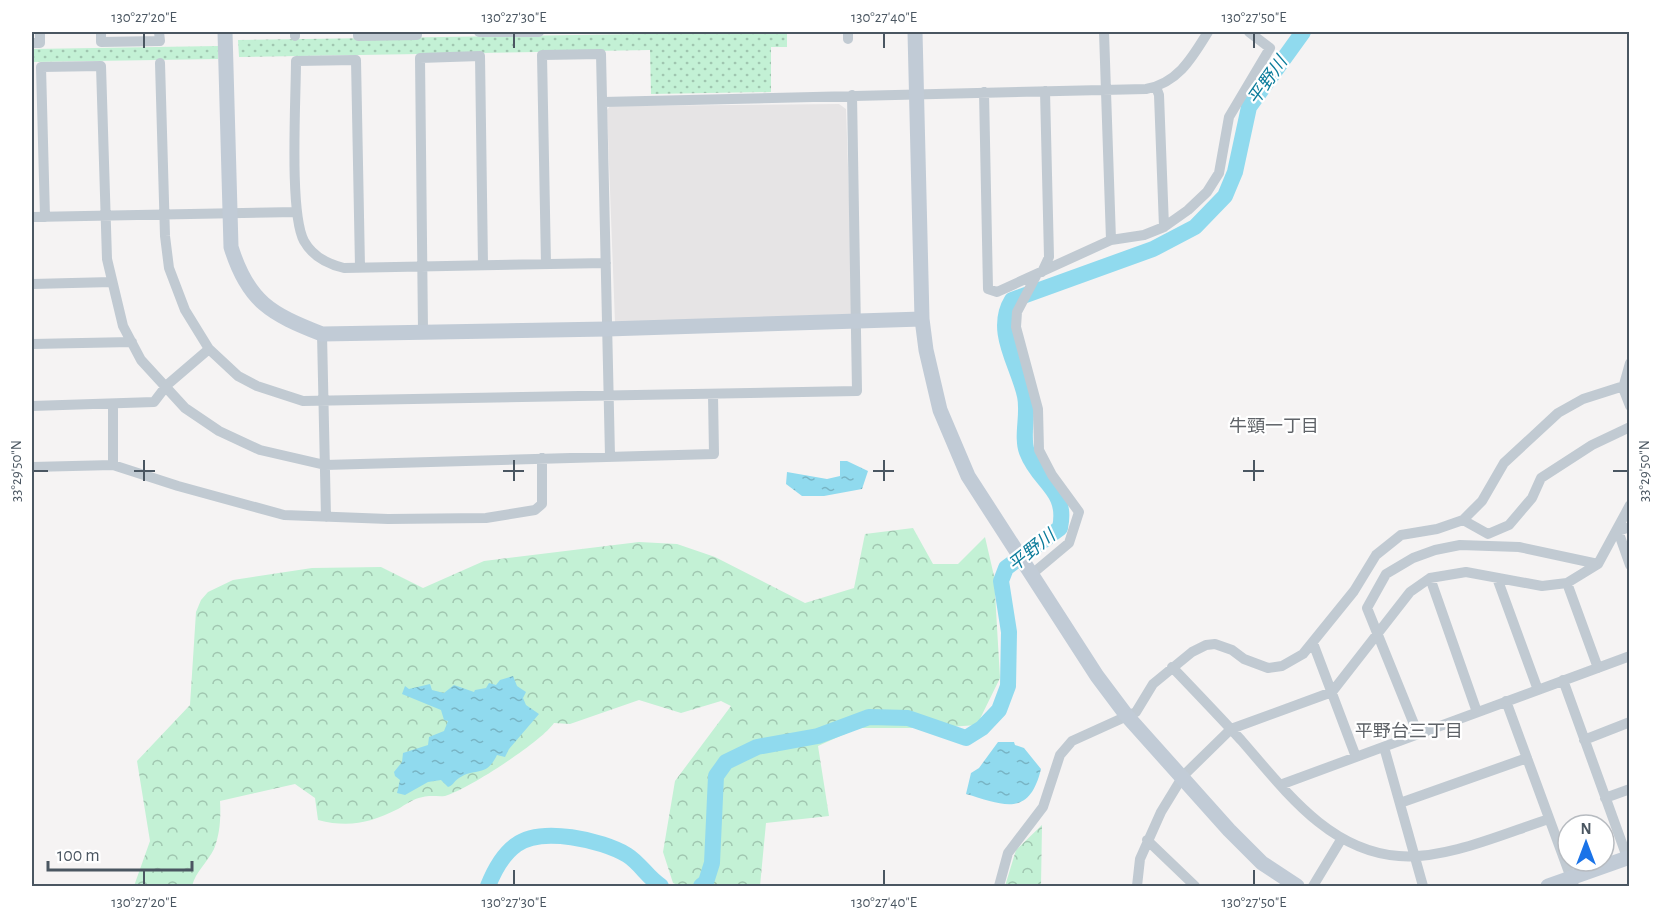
<svg xmlns="http://www.w3.org/2000/svg" width="1661" height="918" viewBox="0 0 1661 918" font-family="'Alegreya Sans','Noto Sans JP',sans-serif">
<defs>
<pattern id="grass-dots" width="8" height="8" patternUnits="userSpaceOnUse" patternTransform="scale(1.5)"><rect width="8" height="8" fill="#c3f1d5"/><path d="M2 2h.1M6 6h.1" fill="none" stroke="#a0c6b0" stroke-width="1.8" stroke-linecap="round"/></pattern>
<pattern id="forest-crowns" width="20" height="18" patternUnits="userSpaceOnUse" patternTransform="scale(1.5)"><rect width="20" height="18" fill="#c3f1d5"/><path d="M2 6a3 3 0 1 1 6 0M12 15a3 3 0 1 1 6 0" fill="none" stroke="#a0c6b0"/></pattern>
<pattern id="water-ripples" width="26" height="14" patternUnits="userSpaceOnUse" patternTransform="scale(1.5)"><rect width="26" height="14" fill="#90daee"/><path d="M2 4q2-2 4 0t4 0M15 11q2-2 4 0t4 0" fill="none" stroke="#78b4c4"/></pattern>
</defs>
<rect width="100%" height="100%" fill="#f5f3f3"/>
<!-- education -->
<path fill="#e6e4e5" d="M839,104L846,109L853,314L615,323L607,110L610,106Z"/>
<!-- grass -->
<path fill="url(#grass-dots)" d="M784,32L787,34V47H771V92L651,94L650,50L239,57L238,40Z
M218,46V59L32,62V49Z"/>
<!-- forest -->
<path fill="url(#forest-crowns)" d="M913,528L933,564H958L985,537L994,576L1000,678L977,725L935,728H858L818,746L829,816L766,823L760,886H680L673,883L663,852L675,781L731,706L721,701L681,713L639,700L570,724L554,723C541,742 467,790 445,796C439,797 430,795 423,797C414,798 405,805 398,809C370,823 349,828 318,820L315,798L295,784L220,801C221,817 220,834 214,849C207,863 196,871 192,886H134L150,841L137,761L190,705L196,612L201,600L208,592L233,580L312,568L381,567L423,588L484,561L639,542L677,544L715,557L805,603L854,588L865,534Z
M1042,825L1041,886H1005L1016,850Z"/>
<!-- water -->
<path fill="url(#water-ripples)" d="M840,461H847L868,471L862,489L824,496H802L786,484L787,472L827,479L840,476Z
M513,676L517,686L526,692L523,698L526,705L539,714L509,749L505,757L497,755C486,778 476,767 459,778C453,782 454,785 448,787L441,780L428,782L405,795L397,793L400,780L395,776L394,772L402,762L403,753L428,745L429,737L444,731L448,721L444,720L441,710L402,694L405,686L409,689L430,684L432,690L444,693L454,685L474,692L475,690L486,688L489,683L496,685L500,680Z
M998,742H1014L1015,745L1024,748L1041,769C1029,818 1004,805 966,794L971,773L979,768Z"/>
<g fill="none" stroke-linecap="round" stroke-linejoin="round">
<!-- river -->
<path stroke="#90daee" stroke-width="16" d="M488,886C494,871 502,855 516,845C541,826 602,840 627,855C640,863 648,878 661,886
M701,886L706,882L712,863L716,776L726,762L757,747L818,736L869,717L908,718L966,738L982,728L999,710L1008,686L1009,632L1001,581L1006,568L1060,528C1068,489 1039,484 1027,452C1021,436 1029,414 1025,396C1018,364 993,331 1012,300L1153,249L1195,227L1225,196L1235,172L1249,107L1303,32"/>
<!-- street -->
<path stroke="#c1cad2" stroke-width="10" d="M101,32V42L160,41L159,32
M295,32V36
M358,32V36L417,35V32
M479,32H539
M848,32V39
M1104,32L1111,240
M32,43H40V32
M160,63L165,236L169,268L185,310L209,349L238,376L257,386L303,401L857,391L852,95
M1156,87L1159,95L1164,227
M984,92L988,289L997,292L1111,240L1144,235L1164,227L1188,210L1207,192L1219,173L1229,117L1270,48L1249,32
M603,102L1146,89C1178,83 1192,58 1208,32
M32,217L297,212
M45,217L41,67L101,66L107,259L123,326L141,360L185,408L219,431L260,450L325,465L714,454L713,395
M546,264L542,55L601,54L610,456
M360,267L356,60L296,61C296,99 289,213 304,241C313,257 327,264 344,268L606,263
M1042,272L1049,257L1045,91
M32,284L112,282
M423,331L420,58L480,56L483,265
M322,334L326,517
M32,344L132,342
M1630,363L1623,388L1630,406
M32,406L154,402L167,385L209,349
M113,465V404
M32,467L113,465L178,486L284,515L388,519L486,518L535,510L542,504V458
M1463,520L1488,534L1509,525L1532,498L1541,478L1592,445L1630,427
M1630,527L1618,531L1630,565
M1032,574L1069,543L1079,512L1052,475L1039,450L1038,409L1016,327L1017,312L1036,276
M1430,578L1477,712
M1497,578L1538,690
M1567,583L1598,668
M1313,643L1356,757
M1172,667C1195,691 1218,715 1241,740C1284,789 1328,851 1399,856C1446,860 1505,833 1549,819
M1563,680L1627,857
M1506,701L1574,886
M1418,734L1367,608L1386,574L1413,558L1435,550L1460,545L1519,547L1598,564
M1584,740L1630,722
M1384,747L1423,886
M1280,785L1630,656
M1605,798L1630,789
M1400,803L1527,758
M1147,840L1195,886
M999,886L1008,853L1043,807L1060,755L1072,741L1136,712L1153,684L1192,652L1206,645L1215,644L1232,650L1244,659L1268,668L1282,666L1303,654L1354,591L1376,555L1401,535L1437,529L1463,520L1482,501L1504,463L1558,413L1583,399L1630,384
M1137,886L1140,859L1161,812L1183,776L1231,729L1332,692L1410,592L1430,578L1466,572L1542,586L1567,583L1598,564L1630,505
M1313,886L1342,838"/>
<!-- secondary -->
<path stroke="#c1cbd6" stroke-width="15" d="M225,32L231,247C248,302 271,314 322,334L607,329L922,319
M915,32L922,319L926,350L940,410L968,476L1097,676L1127,716L1229,830L1262,863L1297,886
M1548,886L1630,857"/>
</g>
<!-- ticks -->
<path fill="none" stroke="#4a5661" stroke-width="2" d="M144,33V48M514,33V48M884,33V48M1254,33V48M144,460V481M514,460V481M884,460V481M1254,460V481M33,471H48M134,471H155M503,471H524M873,471H894M1243,471H1264M1613,471H1628M144,870V885M514,870V885M884,870V885M1254,870V885"/>
<g text-anchor="middle" dominant-baseline="central" stroke-width="4.5" stroke-linejoin="round" paint-order="stroke">
<!-- water labels -->
<g font-size="18" font-style="italic" fill="#0c7c9b" stroke="#fff">
<text transform="translate(1268 81) rotate(-55)">平野川</text>
<text transform="translate(1032 551) rotate(-39)">平野川</text>
</g>
<!-- neighbourhood labels -->
<g font-size="18" fill="#5f6368" stroke="#fff">
<text x="1274" y="427">牛頸一丁目</text>
<text x="1409" y="732">平野台三丁目</text>
</g>
</g>
<!-- border -->
<rect width="1661" height="918" fill="none" stroke="#ffffff" stroke-width="66"/>
<!-- north arrow -->
<g transform="translate(1586 843)"><circle r="28" fill="#ffffff" stroke="#b7bbc0" stroke-width="1.5"/>
<path d="M0-4.5L10 22L0 15L-10 22Z" fill="#1a73e8"/>
<text y="-9" font-size="16" font-weight="bold" text-anchor="middle" fill="#4a5661">N</text>
</g>
<!-- scale -->
<path d="M48 861v9h144v-9" fill="none" stroke="#4a5661" stroke-width="3"/>
<text x="57" y="861" font-size="18" fill="#4a5661" stroke="#ffffff" stroke-width="4.5" paint-order="stroke">100 m</text>
<rect x="33" y="33" width="1595" height="852" fill="none" stroke="#4a5661" stroke-width="2"/>
<g font-size="15" text-anchor="middle" fill="#4a5661">
<text x="144" y="22">130°27'20"E</text>
<text x="514" y="22">130°27'30"E</text>
<text x="884" y="22">130°27'40"E</text>
<text x="1254" y="22">130°27'50"E</text>
<text transform="translate(16 471) rotate(-90)" y="5">33°29'50"N</text>
<text transform="translate(1644 471) rotate(-90)" y="5">33°29'50"N</text>
<text x="144" y="907">130°27'20"E</text>
<text x="514" y="907">130°27'30"E</text>
<text x="884" y="907">130°27'40"E</text>
<text x="1254" y="907">130°27'50"E</text>
</g>
</svg>
